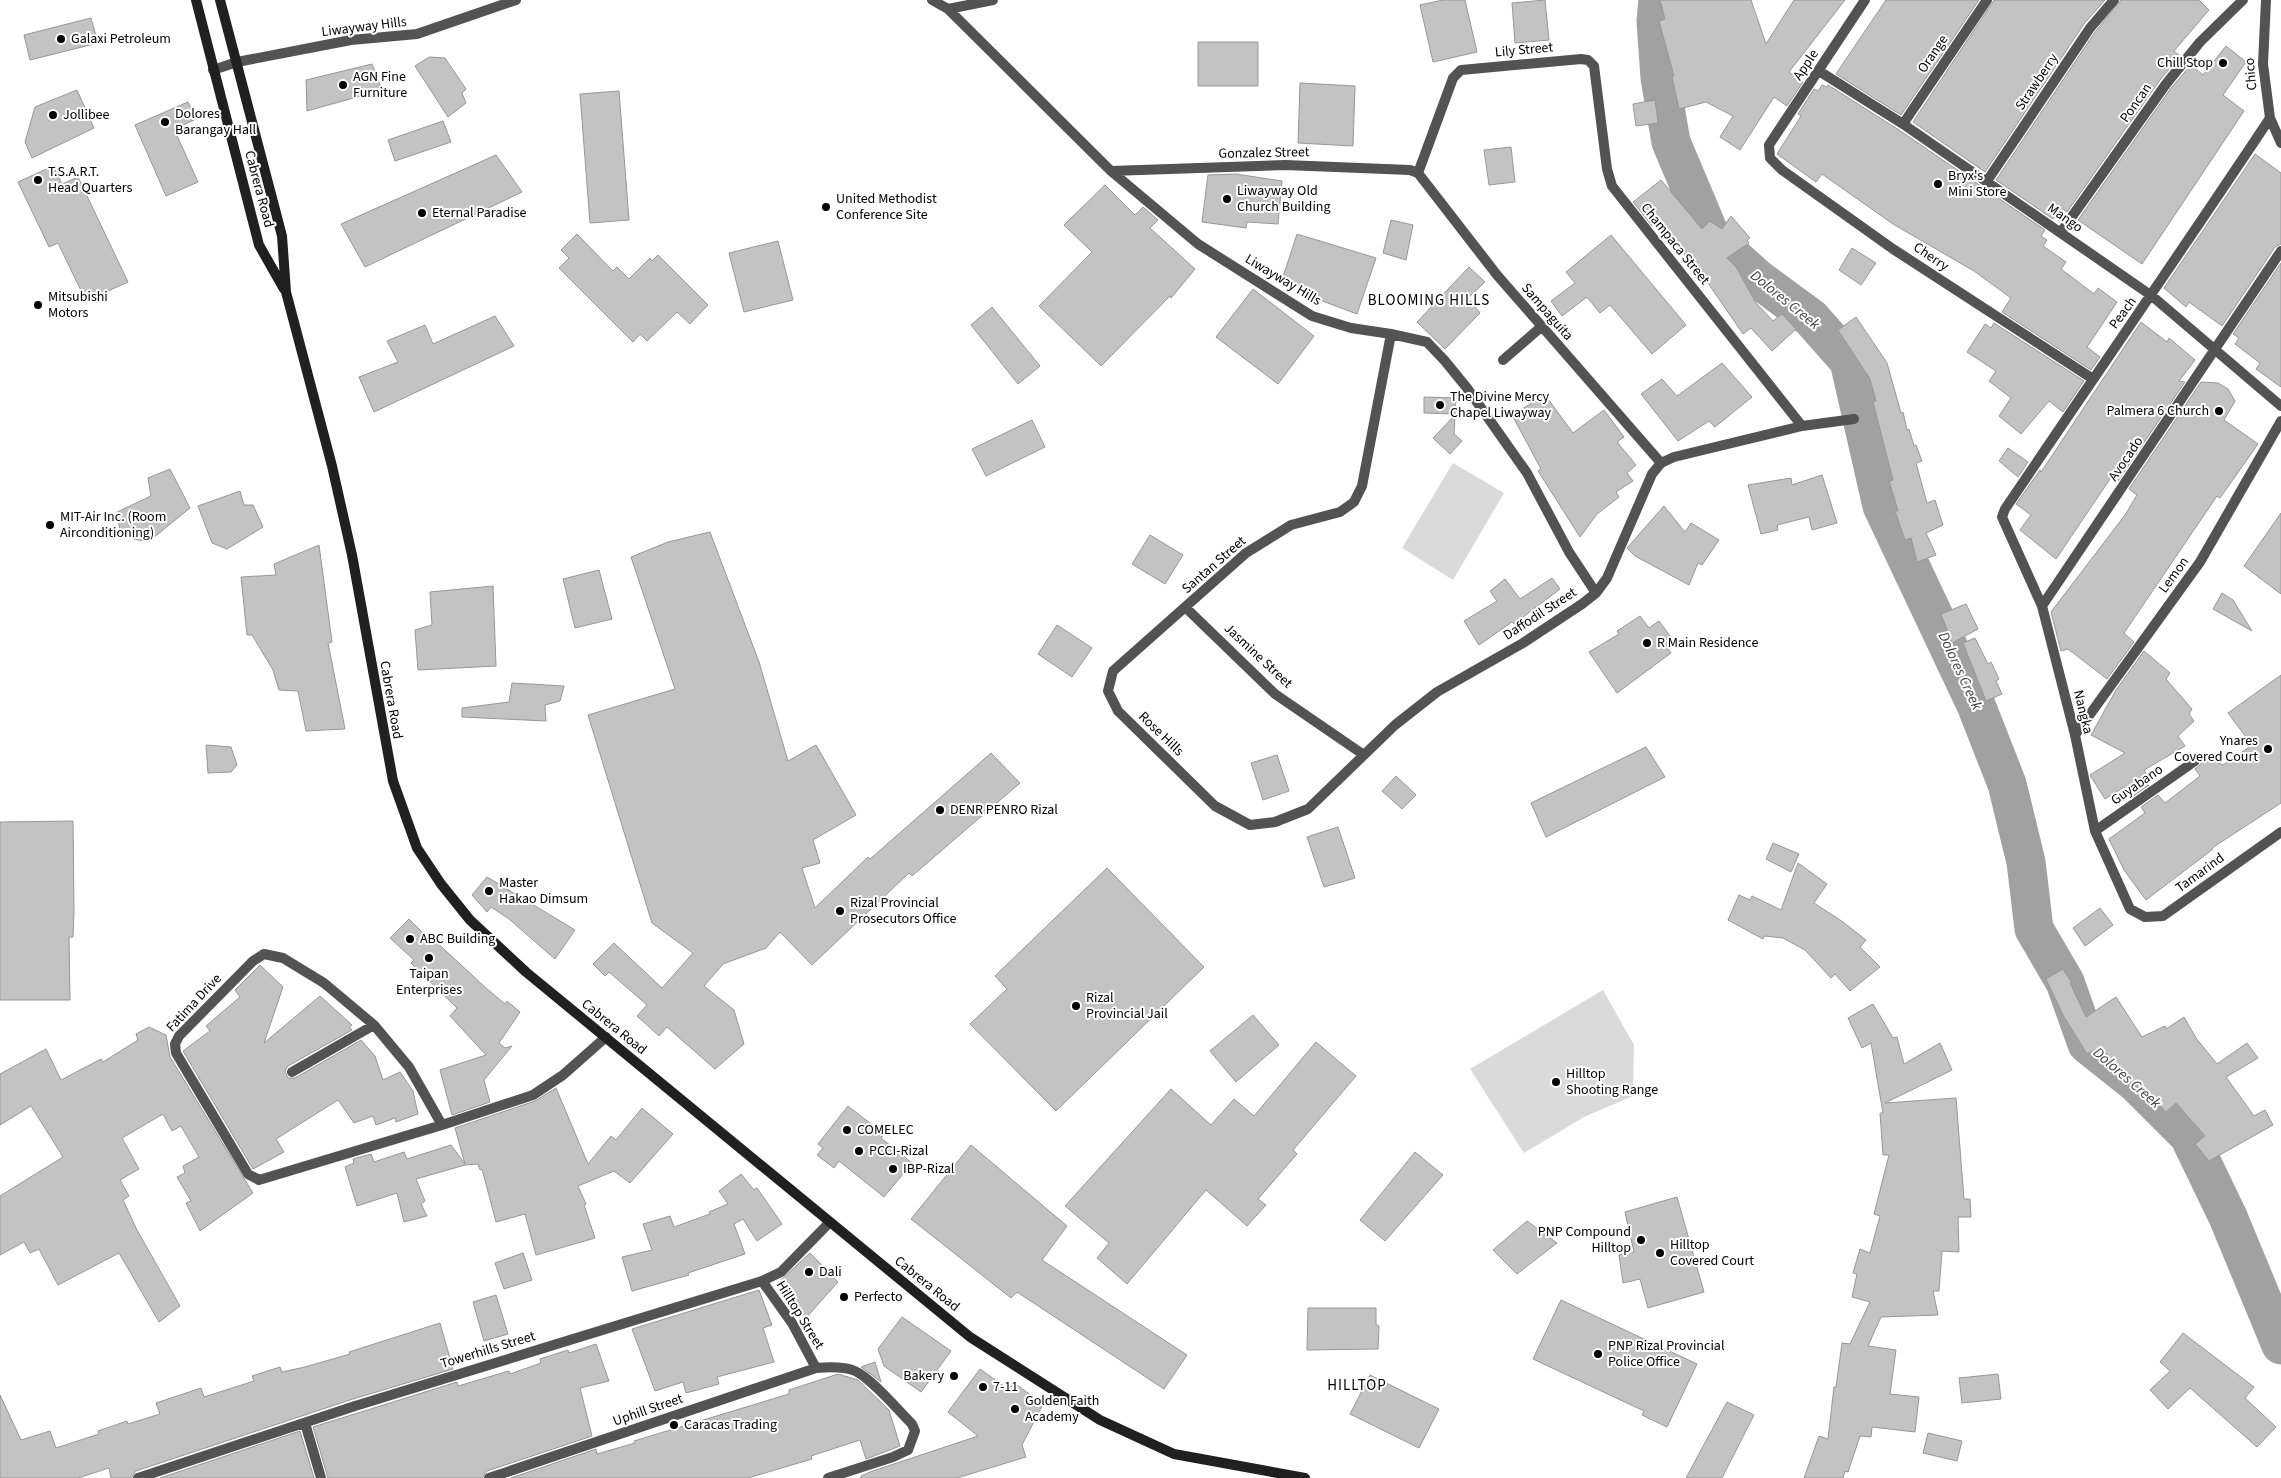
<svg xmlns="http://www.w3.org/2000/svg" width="2281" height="1478" viewBox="0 0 2281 1478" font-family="'Source Sans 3',sans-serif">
<rect width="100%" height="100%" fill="#fff"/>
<!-- green -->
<path fill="#dadada" d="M1453,463L1504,493L1453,580L1402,548Z
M1603,990L1634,1045L1633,1096L1584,1117L1524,1153L1470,1069Z"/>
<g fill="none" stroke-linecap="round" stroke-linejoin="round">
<!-- river -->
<path stroke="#a1a1a1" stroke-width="39" d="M1658,0L1656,21L1660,78L1671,142L1711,237L1758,279L1811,318L1849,361L1882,506L1976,705L2007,784L2026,862L2034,929L2065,982L2087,1044L2136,1083L2189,1136L2228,1217L2281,1345"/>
</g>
<!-- building -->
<path fill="#c3c3c3" stroke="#979797" d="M1443,0H1465L1477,52L1433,62L1420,5Z
M1545,0L1549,40L1515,43L1512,3Z
M1660,0H1751L1766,44L1794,0H1845L1789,72L1803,82L1787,106L1774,97L1740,150L1720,137L1733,116L1706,102L1679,109L1672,77L1674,76L1659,21L1665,19Z
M1886,0H1979L1901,115L1836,74Z
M1994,0H2105L2084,24L1985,172L1913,122Z
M2121,0H2199L2209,10L2174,51L2180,56L2160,80L2067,212L2061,208L2053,219L1996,180L2095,32Z
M91,18L98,43L30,60L24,35Z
M1198,42H1258V86H1198Z
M2226,46L2246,62L2223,95L2244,111L2142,264L2078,220L2171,88L2191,65L2203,75Z
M429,57L445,58L466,89L462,93L466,103L448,117L415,66Z
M372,64L382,90L307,111L306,80Z
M1300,83L1355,86L1353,146L1298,143Z
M1822,85L1827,87L1828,85L1899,130L2045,230L2041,236L2047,240L2043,246L2066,262L2061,269L2094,294L2098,288L2117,302L2087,347L2100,357L2091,370L2002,312L2011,298L1974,271L1893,224L1822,174L1816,182L1777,154L1801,116L1798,114L1814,89L1818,91Z
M77,90L94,128L32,158L25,142L35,107Z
M619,91L629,220L590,223L580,94Z
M1655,100L1658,123L1636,126L1633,104Z
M188,102L196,119L174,129L198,182L166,196L135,125Z
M443,121L451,142L395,161L388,140Z
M1511,147L1515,182L1489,185L1484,150Z
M2255,154L2281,173V244L2275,247L2222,326L2189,302L2186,307L2164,288Z
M496,155L522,192L365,267L341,224Z
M53,166L62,184L78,177L128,282L86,301L58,243L49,247L18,182Z
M1236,174L1282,181L1278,224L1247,222L1246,228L1202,222L1208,175Z
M1661,180L1702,229L1710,221L1722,229L1731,216L1750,238L1747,240L1749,243L1727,258L1736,267L1756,303L1773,321L1782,314L1796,329L1772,351L1751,328L1743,334L1699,270L1656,224L1652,226L1633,202Z
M1105,185L1135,215L1143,207L1158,220L1150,228L1195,269L1171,298L1170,296L1101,366L1039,306L1092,252L1064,225Z
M1391,220L1413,225L1406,260L1383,253Z
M577,234L613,271L617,267L629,279L650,258L652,261L658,255L708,305L690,324L677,312L647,341L640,334L633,342L559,268L569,258L561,250Z
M1297,234L1376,258L1357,314L1317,299L1319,292L1282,280Z
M1611,235L1686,325L1652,354L1610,305L1600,313L1587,297L1562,316L1551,301L1575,283L1566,272Z
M778,241L793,300L744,312L729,253Z
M1852,248L1876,263L1861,285L1839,270Z
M2281,263V387L2256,369L2260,363L2235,344L2239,338L2233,334Z
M1469,267L1485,282L1468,298L1480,313L1445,349L1417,322Z
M1253,289L1314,336L1278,384L1216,337Z
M992,307L1040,366L1018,384L971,325Z
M495,316L514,346L374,412L359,377L398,362L387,341L425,325L433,344Z
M1856,317L1887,363L1901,413L1903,412L1907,430L1909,429L1914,446L1916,445L1922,461L1916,463L1927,503L1935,500L1943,525L1926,533L1936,555L1917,562L1911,538L1905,540L1895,511H1898L1889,481L1893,480L1873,402L1876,401L1870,379L1838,330Z
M2141,322L2167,342L2169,338L2195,360L2179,381L2185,382L2118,481L2112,476L2056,559L2020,530L2031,515L2016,504L2040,470L2041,472Z
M1994,323L2084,381L2063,412L2049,401L2021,434L1999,416L2011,398L1989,381L1996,371L1967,352L1985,324L1991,328Z
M1722,363L1752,397L1715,427L1709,421L1678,441L1641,394L1662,379L1677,396Z
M2201,382L2218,383L2228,389L2235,401L2224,420L2258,444L2220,498L2217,496L2124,633L2134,642L2107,679L2068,649L2061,651L2051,612L2125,515L2137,495L2129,489Z
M1545,395L1573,433L1604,410L1624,437L1617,442L1636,465L1627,473L1633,481L1616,492L1619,497L1597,514L1580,537L1538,471L1541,469L1512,415Z
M1424,397L1456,398L1455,414L1424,413Z
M1455,415L1454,434L1462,441L1450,454L1433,438Z
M1032,420L1045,447L986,476L972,449Z
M2008,448L2028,462L2018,477L1999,461Z
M170,469L190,508L148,542L121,536L117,512L151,496L148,478Z
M1822,475L1837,523L1812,530L1809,517L1777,525L1778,530L1761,534L1748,485L1791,478L1792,485Z
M240,491L244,505H253L263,527L227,549L212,543L198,506Z
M1664,506L1685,532L1691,523L1719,540L1702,565L1698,563L1689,585L1635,556L1627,548Z
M2281,513V594L2244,566Z
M710,532L759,662L788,761L816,745L856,815L813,840L820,863L802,868L815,908L868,857L870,859L991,753L1020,783L912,876L909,873L812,965L780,932L766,948L723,964L704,986L734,1010L744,1044L715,1069L667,1027L659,1036L637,1016L647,1005L609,972L605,976L593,964L614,943L662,988L693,953L652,923L588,715L675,689L631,557L668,542Z
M1150,535L1183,555L1165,584L1132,564Z
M319,545L332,642L328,643L345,729L306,731L298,691L279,690L273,670L252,635H247L241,577L276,575L274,564Z
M599,570L612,619L575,628L563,579Z
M1552,578L1560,589L1514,624L1512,622L1479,645L1464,621L1497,601L1490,591L1505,579L1520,599Z
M493,586L496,666L418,670L415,630L432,625L430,592Z
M2222,593L2233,600L2252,631L2213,609Z
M1966,604L1978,629L1952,643L1941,614Z
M1640,616L1649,628L1659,621L1673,640L1666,646L1671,653L1617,693L1589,652L1619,634L1617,631Z
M1057,625L1092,648L1072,677L1038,654Z
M1975,638L1988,664L1991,662L1999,679L1996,681L2002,694L1986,701L1963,643Z
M2144,651L2170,673L2166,679L2192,709L2189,714L2194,721L2178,736L2185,746L2144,770L2147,775L2142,778L2149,785L2132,797L2124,787L2105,799L2090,775L2125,753L2091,735L2116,690Z
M2281,675V803L2212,848L2213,849L2146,900L2124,870L2109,839L2145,813L2141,807L2158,795L2165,803L2200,776L2195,769L2201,764L2209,759L2223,765L2252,745L2228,713Z
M512,683L564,686L560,701L545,705L546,721L462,717V708L509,702Z
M206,745L231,747L237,765L231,772L208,773Z
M1646,747L1665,777L1546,837L1531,803Z
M1277,755L1289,791L1263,800L1251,763Z
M1396,776L1416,795L1402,809L1382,791Z
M73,821L74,910L73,937H69L70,1000H0V822Z
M1338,827L1355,878L1324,887L1307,837Z
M1773,843L1799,854L1791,872L1766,859Z
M1798,863L1827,884L1814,903L1843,922L1866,940L1860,947L1880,967L1850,991L1835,974L1831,978L1805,950L1783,938L1764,936L1763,939L1728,920L1739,895L1750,900L1752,896L1781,910Z
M1107,868L1204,967L1056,1111L970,1024L1007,989L995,976Z
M487,877L575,930L555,959L509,919L491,907L487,912L472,895Z
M2100,908L2113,925L2085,946L2073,928Z
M409,919L431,941L433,939L486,988L505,1004L507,1001L520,1012L499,1043L505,1048L512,1046L484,1080L490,1102L452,1115L440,1070L486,1055L450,1016L457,1008L411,963L414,960L390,938Z
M260,965L283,987L264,1043L320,996L352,1025L349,1027L352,1030L288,1066L285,1071L288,1078H295L361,1040L375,1056L383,1080L400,1072L413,1091L418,1114L396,1122L395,1118L376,1125L373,1116L354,1123L338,1100L276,1139L284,1152L253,1169L183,1051L210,1031L206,1026L240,997L235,990Z
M2063,969L2072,983H2070L2086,1017L2116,997L2142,1037L2165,1026L2166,1029L2184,1017L2196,1038L2217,1064L2247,1043L2258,1058L2226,1077L2254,1116L2265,1110L2273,1125L2209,1161L2195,1144L2205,1136L2176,1103L2166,1112L2141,1085L2139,1088L2100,1047L2087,1054L2064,1017L2046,979Z
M1873,1004L1893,1038L1897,1037L1904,1064L1940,1043L1952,1070L1885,1103L1956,1098L1964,1199H1970L1971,1217H1958L1959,1252L1942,1251L1939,1291H1933L1938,1315L1881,1317L1868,1346L1896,1350L1890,1394L1919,1397L1915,1432L1872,1427L1871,1437L1860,1436L1848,1472L1845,1471L1843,1478H1804L1819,1436L1828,1439L1834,1387H1836L1842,1343L1850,1344L1870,1302L1852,1297L1857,1274L1853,1273L1860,1249L1870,1253L1880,1216L1874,1214L1889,1155H1883L1880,1113H1883L1871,1043L1862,1048L1848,1018Z
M1253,1015L1279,1045L1236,1082L1210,1051Z
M149,1027L166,1035L170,1057L253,1193L200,1231L186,1203L191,1201L177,1177L185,1173L183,1166L199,1157L181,1126L172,1131L163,1114L122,1138L139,1169L120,1180L129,1196L123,1200L137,1230L180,1306L159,1322L119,1253L58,1285L39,1249L30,1253L24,1242L0,1255V1196L63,1157L31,1106L0,1125V1074L46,1049L61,1080L101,1059L103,1062L138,1040L136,1034Z
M1316,1042L1356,1076L1293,1150L1297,1154L1258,1199L1266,1205L1247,1226L1206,1190L1127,1284L1097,1258L1109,1243L1065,1206L1171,1089L1211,1125L1234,1099L1254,1116Z
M556,1088L588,1164L611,1136L616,1140L642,1108L673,1134L630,1183L614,1171L578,1186L586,1204L584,1205L595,1238L536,1255L525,1214L496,1222L482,1169L480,1170L478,1164L465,1165L416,1179L425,1201L421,1204L427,1216L404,1222L397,1193L357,1206L345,1167L354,1163L353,1159L371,1154L374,1162L404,1152L407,1159L451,1145L465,1164L455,1128L535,1101Z
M848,1106L884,1134L881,1138L912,1163L884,1197L839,1161L834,1168L817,1155L823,1148L818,1144Z
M971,1145L1067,1226L1042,1260L1187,1355L1164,1389L1017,1292L1011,1298L911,1219Z
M1415,1152L1443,1175L1385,1241L1360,1220Z
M741,1174L754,1190L757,1188L782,1224L757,1241L743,1219L734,1224L745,1254L688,1273L689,1275L632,1291L622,1257L652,1250L643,1224L670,1216L674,1227L710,1214L709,1212L728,1204L719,1191Z
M1677,1197L1704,1292L1648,1308L1640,1279L1623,1283L1619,1255L1634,1252L1625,1212Z
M1527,1221L1557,1243L1517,1274L1493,1250Z
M523,1253L532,1280L504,1289L495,1263Z
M810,1253L838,1282L805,1319L781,1280Z
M759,1290L772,1325L763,1328L774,1362L717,1377L719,1384L686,1393L683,1382L655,1391L632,1329Z
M496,1295L508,1334L484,1341L473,1302Z
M1561,1300L1697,1364L1667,1427L1642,1415L1644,1411L1533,1359Z
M1308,1308H1376V1324L1379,1326L1378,1349L1307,1350Z
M902,1317L951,1351L921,1392L884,1366L878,1349Z
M440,1323L453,1369L353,1399L136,1471L131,1478H111L109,1468L78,1478H0V1395L21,1440L50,1431L56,1448L99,1434L98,1431L127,1421L128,1424L160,1414L156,1403L201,1388L204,1397L254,1381L252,1376L280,1367L282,1372L305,1367L350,1354L349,1352Z
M2183,1333L2254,1387L2245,1398L2276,1427L2257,1447L2190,1388L2168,1409L2150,1390L2170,1371L2160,1362Z
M596,1344L609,1381L580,1388L592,1436L487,1471L482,1478H328L313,1427L457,1382L458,1386L509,1371L510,1374L541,1363L540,1359L568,1350L569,1353Z
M875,1362L881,1382L861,1367Z
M980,1369L1008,1389L1013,1382L1043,1404L1022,1445L1026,1457L957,1478H861V1476L870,1472L978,1436L948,1412Z
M838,1374L858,1380L889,1410L900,1446L866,1459L860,1440L811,1456L812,1459L748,1478H511L596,1449L597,1454L635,1443L634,1441L789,1394V1390Z
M1998,1374L2001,1399L1962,1403L1959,1378Z
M1370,1375L1439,1409L1419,1448L1350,1414Z
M1727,1402L1754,1415L1722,1478H1686Z
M300,1431L314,1478H160Z
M1928,1433L1962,1441L1957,1461L1923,1453Z"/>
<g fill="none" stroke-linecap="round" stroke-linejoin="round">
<!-- street -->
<path stroke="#535353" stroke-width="10" d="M932,0L948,9L1111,171L1198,244L1312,316L1351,328L1391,334L1427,342L1445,361L1467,388L1527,473L1569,552L1596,593
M1865,0L1769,145L1770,158L1782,170L1893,249L2093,379
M2266,0L2263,64L2270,118L2281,143
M948,9L993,0
M213,70L237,62L351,40L417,34L516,0
M1819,71L1903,124L2152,296L2281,406
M2270,118C2183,249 2093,379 2005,509L2002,517L2042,606L2075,735L2095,831L2130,909L2145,917L2163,916L2281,832
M1903,124L1987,0
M1111,171L1285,165L1410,170L1418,173L1497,275L1661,463
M1418,173L1453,78L1461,70L1581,59L1588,60L1594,66L1607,169L1612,186L1802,426
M1987,181L2090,28L2114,0
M2061,232L2166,84L2200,42L2243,0
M1391,334L1362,486L1354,502L1340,512L1291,525L1246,553L1113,671L1108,691L1118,711L1215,806L1250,825L1275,822L1308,809L1395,725L1437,692L1523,643L1582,604L1596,593L1607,578L1652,474L1661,463L1674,457L1802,426L1854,419
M1503,360L1541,327
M2042,606L2281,251
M1186,608L1275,694L1364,755
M2075,735L2200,562L2281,421
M2095,831L2195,761
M292,1072L374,1025
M442,1125L409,1067L374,1025L324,983L283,958L264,954L253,961L179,1036L175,1044L176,1053L248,1174L259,1180L442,1125L533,1095L563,1075L606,1037
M762,1281L792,1323L816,1368C828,1367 843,1366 855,1371C871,1378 898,1410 912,1424L915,1431L908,1450L893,1457L828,1478
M305,1423L321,1478
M138,1478L355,1406L762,1281L781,1272L829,1223
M489,1478L816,1368"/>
<!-- secondary -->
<path stroke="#202020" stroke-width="10" d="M196,0L259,245L284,289
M220,0L282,236L286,292L332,466L352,555L393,781L417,848L441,884L470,920L526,972L970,1337L1100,1420L1174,1454L1305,1478"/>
</g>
<!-- markers -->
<g fill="#000" stroke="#fff" stroke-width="2">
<circle cx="61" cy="39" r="5"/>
<circle cx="2223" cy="63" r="5"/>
<circle cx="343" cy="85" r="5"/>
<circle cx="53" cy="115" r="5"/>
<circle cx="165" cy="122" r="5"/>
<circle cx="38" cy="180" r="5"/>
<circle cx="1938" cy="184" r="5"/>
<circle cx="1227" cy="199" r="5"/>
<circle cx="826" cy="207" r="5"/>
<circle cx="422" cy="213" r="5"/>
<circle cx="38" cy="305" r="5"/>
<circle cx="1440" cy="405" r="5"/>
<circle cx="2219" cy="411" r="5"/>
<circle cx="50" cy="525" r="5"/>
<circle cx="1647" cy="643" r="5"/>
<circle cx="2268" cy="749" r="5"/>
<circle cx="940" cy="810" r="5"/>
<circle cx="489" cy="891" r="5"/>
<circle cx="840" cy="911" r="5"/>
<circle cx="410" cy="939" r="5"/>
<circle cx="429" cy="958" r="5"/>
<circle cx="1076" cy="1006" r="5"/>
<circle cx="1556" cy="1082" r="5"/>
<circle cx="847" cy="1130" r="5"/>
<circle cx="859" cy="1151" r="5"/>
<circle cx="893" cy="1169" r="5"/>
<circle cx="1641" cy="1240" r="5"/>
<circle cx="1660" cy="1253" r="5"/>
<circle cx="809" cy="1272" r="5"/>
<circle cx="844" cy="1297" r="5"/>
<circle cx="1598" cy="1354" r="5"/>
<circle cx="954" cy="1376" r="5"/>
<circle cx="983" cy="1387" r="5"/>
<circle cx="1015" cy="1409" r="5"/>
<circle cx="674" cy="1425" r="5"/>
</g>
<g text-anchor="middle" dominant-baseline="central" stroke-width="4" stroke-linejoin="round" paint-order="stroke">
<!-- street labels -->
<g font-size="14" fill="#000" stroke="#fff">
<text transform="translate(364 27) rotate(-7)">Liwayway Hills</text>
<text transform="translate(1524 50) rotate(-5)">Lily Street</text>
<text transform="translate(1933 54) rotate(-56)">Orange</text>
<text transform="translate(1806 65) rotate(-56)">Apple</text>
<text transform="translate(2251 74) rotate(-95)">Chico</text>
<text transform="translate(2037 82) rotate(-56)">Strawberry</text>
<text transform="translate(2136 103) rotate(-55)">Poncan</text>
<text transform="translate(1264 153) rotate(-1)">Gonzalez Street</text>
<text transform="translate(259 189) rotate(75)">Cabrera Road</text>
<text transform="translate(2065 218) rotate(35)">Mango</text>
<text transform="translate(1675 244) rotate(51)">Champaca Street</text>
<text transform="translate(1931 257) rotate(34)">Cherry</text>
<text transform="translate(1283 280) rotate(31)">Liwayway Hills</text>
<text transform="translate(1547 312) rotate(49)">Sampaguita</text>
<text transform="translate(2123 313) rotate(-54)">Peach</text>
<text transform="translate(2126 459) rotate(-56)">Avocado</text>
<text transform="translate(1214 565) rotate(-41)">Santan Street</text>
<text transform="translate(2174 575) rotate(-54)">Lemon</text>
<text transform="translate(1540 614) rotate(-33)">Daffodil Street</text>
<text transform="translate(1258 656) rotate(43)">Jasmine Street</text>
<text transform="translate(391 700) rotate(80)">Cabrera Road</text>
<text transform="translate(2083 712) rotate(76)">Nangka</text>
<text transform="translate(1161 734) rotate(44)">Rose Hills</text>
<text transform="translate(2137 785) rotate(-35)">Guyabano</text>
<text transform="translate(2200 873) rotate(-36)">Tamarind</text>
<text transform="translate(194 1003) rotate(-47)">Fatima Drive</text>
<text transform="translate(614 1027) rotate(39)">Cabrera Road</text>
<text transform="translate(927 1284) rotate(39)">Cabrera Road</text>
<text transform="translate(800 1315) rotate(58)">Hilltop Street</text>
<text transform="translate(488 1350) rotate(-17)">Towerhills Street</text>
<text transform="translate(648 1410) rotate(-19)">Uphill Street</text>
</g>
<!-- poi labels -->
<g font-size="14" fill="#000" stroke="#fff" text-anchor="start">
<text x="71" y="39">Galaxi Petroleum</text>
<text x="2213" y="63" text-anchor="end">Chill Stop</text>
<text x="353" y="77">AGN Fine<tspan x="353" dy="16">Furniture</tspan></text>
<text x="175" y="114">Dolores<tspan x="175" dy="16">Barangay Hall</tspan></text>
<text x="63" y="115">Jollibee</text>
<text x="48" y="172">T.S.A.R.T.<tspan x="48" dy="16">Head Quarters</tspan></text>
<text x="1948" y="176">Bryx's<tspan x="1948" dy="16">Mini Store</tspan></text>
<text x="1237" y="191">Liwayway Old<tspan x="1237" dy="16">Church Building</tspan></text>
<text x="836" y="199">United Methodist<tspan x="836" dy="16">Conference Site</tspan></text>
<text x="432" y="213">Eternal Paradise</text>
<text x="48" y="297">Mitsubishi<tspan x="48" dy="16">Motors</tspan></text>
<text x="1450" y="397">The Divine Mercy<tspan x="1450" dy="16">Chapel Liwayway</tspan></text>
<text x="2209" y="411" text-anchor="end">Palmera 6 Church</text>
<text x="60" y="517">MIT-Air Inc. (Room<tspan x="60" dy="16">Airconditioning)</tspan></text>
<text x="1657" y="643">R Main Residence</text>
<text x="2258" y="741" text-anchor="end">Ynares<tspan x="2258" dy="16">Covered Court</tspan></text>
<text x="950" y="810">DENR PENRO Rizal</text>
<text x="499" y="883">Master<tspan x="499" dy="16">Hakao Dimsum</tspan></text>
<text x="850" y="903">Rizal Provincial<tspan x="850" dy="16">Prosecutors Office</tspan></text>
<text x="420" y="939">ABC Building</text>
<text x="429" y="974" text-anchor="middle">Taipan<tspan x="429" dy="16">Enterprises</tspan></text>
<text x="1086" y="998">Rizal<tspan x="1086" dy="16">Provincial Jail</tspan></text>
<text x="1566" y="1074">Hilltop<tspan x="1566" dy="16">Shooting Range</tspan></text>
<text x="857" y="1130">COMELEC</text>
<text x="869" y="1151">PCCI-Rizal</text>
<text x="903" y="1169">IBP-Rizal</text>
<text x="1631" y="1232" text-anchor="end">PNP Compound<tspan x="1631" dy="16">Hilltop</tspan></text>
<text x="1670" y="1245">Hilltop<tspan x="1670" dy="16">Covered Court</tspan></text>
<text x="819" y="1272">Dali</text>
<text x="854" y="1297">Perfecto</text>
<text x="1608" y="1346">PNP Rizal Provincial<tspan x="1608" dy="16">Police Office</tspan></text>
<text x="944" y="1376" text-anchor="end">Bakery</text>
<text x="993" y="1387">7-11</text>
<text x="1025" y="1401">Golden Faith<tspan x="1025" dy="16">Academy</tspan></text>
<text x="684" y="1425">Caracas Trading</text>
</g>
<!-- neighbourhood labels -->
<g font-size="15" letter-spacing="1" fill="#000" stroke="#fff">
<text x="1429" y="300">BLOOMING HILLS</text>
<text x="1357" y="1385">HILLTOP</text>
</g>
<!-- water labels -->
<g font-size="15" font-style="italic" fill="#424242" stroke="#fff">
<text transform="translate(1785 300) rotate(39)">Dolores Creek</text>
<text transform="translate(1960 671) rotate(65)">Dolores Creek</text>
<text transform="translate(2127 1078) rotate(41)">Dolores Creek</text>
</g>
</g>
</svg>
